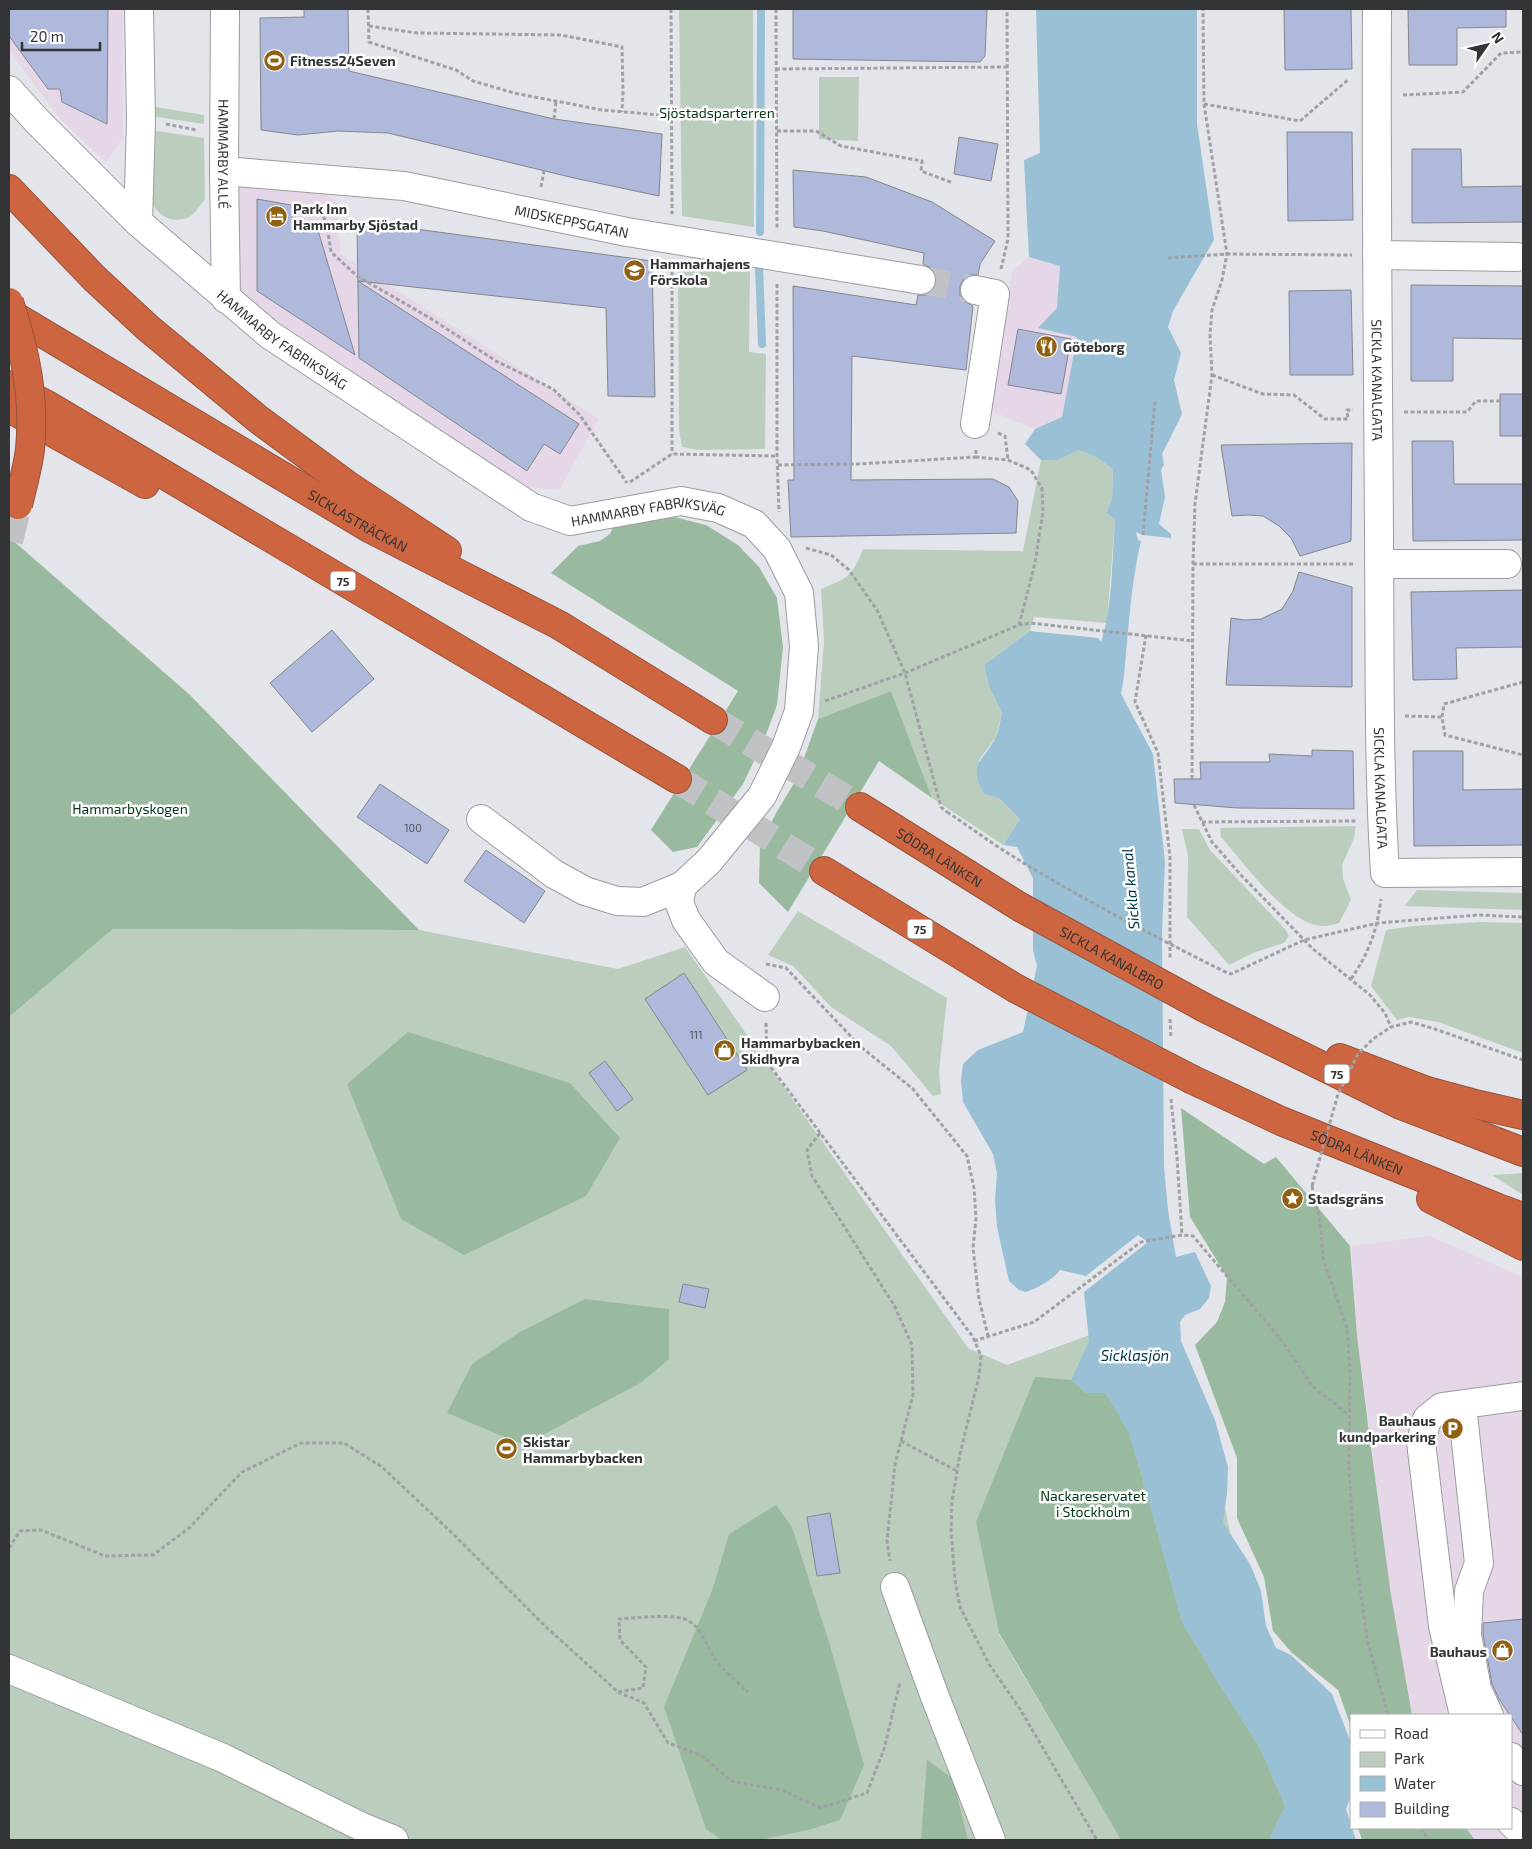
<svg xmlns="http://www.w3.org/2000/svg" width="1532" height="1849" viewBox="0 0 1532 1849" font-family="'Exo 2',sans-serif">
<rect width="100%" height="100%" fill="#e4e5ea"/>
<!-- commercial -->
<path fill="#e5d6e8" d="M9,9H123V138L106,162L62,121L9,51Z
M238,174L308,180L337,202L340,254L599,419L559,490L526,487L238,295Z
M1029,257L1060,266L1057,308L1039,328L1077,336L1062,417L1035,429L991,411L1012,271Z
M1430,1236L1523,1277V1840H1475L1466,1828H1511V1715H1412L1391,1595L1357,1335L1351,1246Z"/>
<!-- green -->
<path fill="#bbcebe" d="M679,9H753L754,227L682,216Z
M819,77H859L858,141L819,139Z
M150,106L204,115V124L150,116Z
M150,130L204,138L205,199C200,205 196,213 189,217C174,224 159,217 152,203Z
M678,261L750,271L749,352L766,354L765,449L698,450L682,447L679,431Z
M1079,450L1096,457L1113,469L1112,499L1106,513L1115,519L1107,623L1034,617L1030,631L984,665L989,686L1002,713L996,737L979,760L984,794L1000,799L1020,819L1003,845L932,798L891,691L818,719L824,641L821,589C848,578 852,577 863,549L1023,551L1041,460H1058Z
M1356,826L1354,838L1342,865L1343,879L1351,900L1339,923C1334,924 1329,926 1324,926C1291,928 1242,861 1221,837L1220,828Z
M1182,829H1199L1210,850L1285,929L1289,936L1284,943L1253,953L1229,965L1187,917L1188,856Z
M1417,890L1523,893V910L1405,906Z
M798,911L947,998L939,1072L941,1094L933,1096L891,1046L831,1007L793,966L768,955Z
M1480,922L1523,923V1053L1438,1022L1409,1017L1397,1020L1371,986L1386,930L1413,926Z
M113,929L419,930L618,969L685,947L968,1348L1007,1365L1109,1328L1208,1420L1234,1553L1347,1840H1125L995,1613L999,1634L1121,1840H9V1017Z
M1523,1173V1195L1492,1175Z"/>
<!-- forest -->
<path fill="#9aba9f" d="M674,517L706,525L738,545L759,567L777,598L783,647L777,705L764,740L743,784L697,847L673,852L651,830L738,691L551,573L578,546L600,541L610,534L615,522Z
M9,537L190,695L419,930L113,929L9,1017Z
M891,691L932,798L879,761L788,912L759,883L760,846L776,813L796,780L818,719Z
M408,1032L570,1083L620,1138L586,1196L464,1255L401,1219L347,1084Z
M1181,1108L1264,1164L1276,1157L1350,1246L1357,1335L1368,1425L1391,1595L1412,1715H1351V1727L1338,1690L1292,1653L1273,1631L1264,1577L1237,1518V1458L1195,1345L1217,1322L1225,1302L1227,1277L1190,1217Z
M585,1299L669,1309V1359L642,1382L524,1445L447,1413L472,1364L520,1332Z
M1035,1377L1071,1380L1086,1393H1106L1129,1433L1151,1508L1182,1622L1221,1687L1260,1748L1285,1806L1269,1840H1121L999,1633L976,1522Z
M776,1505L792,1527L829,1642L864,1765L840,1820L808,1830L759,1840H722L706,1829L664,1707L713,1588L729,1534Z
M927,1760L953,1779L968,1840H921Z
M1358,1828H1466L1475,1840H1362Z"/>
<!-- water -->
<path fill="#99c0d5" d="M1036,9H1197V124L1214,240L1173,311L1168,327L1181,353L1174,380L1182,414L1162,454L1164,465L1161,470L1165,497L1159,524L1171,534V538L1143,535L1136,532L1138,540L1141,541C1133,575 1130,609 1127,643C1125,660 1125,676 1121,694L1153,754L1165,861L1162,933L1164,1167L1168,1210L1176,1257L1195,1252L1211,1286L1209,1298L1200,1309L1185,1315L1180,1322L1181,1341L1215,1420L1228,1467L1227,1494L1223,1522L1251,1566L1261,1591L1266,1626L1276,1648L1291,1655L1332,1694L1351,1743V1796L1346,1809L1356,1840H1269L1285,1806L1260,1748L1221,1687L1182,1622L1151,1508L1129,1433L1106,1393H1086L1071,1380L1089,1341L1084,1292L1148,1242L1138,1235L1086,1276L1060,1270C1051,1281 1039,1287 1026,1292L1019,1290L1009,1281L997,1227L995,1200L997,1173L993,1154L963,1102L961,1081L963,1064L978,1050L1023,1032L1037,966L1033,950V878L1017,847L1003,845L1020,819L1000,799L984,794C968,764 981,764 995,739C999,732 1000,721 1002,713L989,686L984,665L1030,631L1098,638L1101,642C1113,606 1112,558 1115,519L1106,513L1112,499L1113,469L1096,457L1079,450L1058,460H1041L1025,444L1035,429L1062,417L1077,337L1038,328L1057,308L1060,266L1029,257L1024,160L1040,153Z"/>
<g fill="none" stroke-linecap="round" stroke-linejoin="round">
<!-- stream -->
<path stroke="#99c0d5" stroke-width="8" d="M760,232L761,9
M759,267L762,344"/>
</g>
<!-- building -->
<path fill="#aeb9db" stroke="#85878b" d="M9,9H108L107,124L62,102L60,89H48L9,36Z
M304,9H348L349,71L554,119L662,134L659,196L574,178L388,133L338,131L298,135L261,130L260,18L304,17Z
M793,9H987L985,56L980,62L793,59Z
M1284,9H1351L1352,69L1285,70Z
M1408,9H1506V27L1457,28V65H1409Z
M1287,132H1352L1353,220L1288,221Z
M959,137L998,144L991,181L954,174Z
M1412,149H1461L1462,187L1523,186V222L1412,223Z
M793,170L866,177L932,202L995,241L980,264L978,275H970L963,280L960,286V295L964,301L973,306L966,370L852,356L851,480L993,479L1009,487L1018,501L1016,533L791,537L788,480H794L793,286L916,305L918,295H926L933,290L936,282L935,274L931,268L923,264L924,253L823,231L794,227Z
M257,199L291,205L299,227H317L355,355L257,291Z
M357,221L652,261L655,397L608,396L606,308L358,281L579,424L560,454L544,444L527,471L359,358Z
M1411,285L1523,286V339L1453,338V381H1411Z
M1351,290L1353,375H1290L1289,291Z
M1018,329L1071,339L1061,394L1008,385Z
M1500,394H1523V436H1500Z
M1412,441H1453L1454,484H1523V540L1413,541Z
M1352,443L1351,541L1300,556L1291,538L1279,526L1263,516L1248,515L1232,516L1221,445Z
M1299,572L1352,587V687L1226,685L1231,618L1245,620L1261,619L1282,609L1293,591Z
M1523,590V647L1456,648L1457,679L1413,680L1411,592Z
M332,630L374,679L312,732L270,683Z
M1312,750L1353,751L1354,809L1238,808L1175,803L1174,779H1201L1200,762H1270L1269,754L1312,756Z
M1413,751H1463V790L1523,789V845L1414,846Z
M380,784L449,830L427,864L357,817Z
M486,850L545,891L524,923L464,881Z
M684,973L747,1070L708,1095L645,999Z
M605,1061L633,1099L617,1111L589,1073Z
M683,1284L709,1289L705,1308L679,1302Z
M830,1513L840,1573L817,1576L807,1517Z
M1523,1619V1735L1499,1699L1492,1684L1483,1634V1623Z"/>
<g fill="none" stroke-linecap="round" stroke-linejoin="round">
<!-- minor-tunnel -->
<path stroke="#c1c2c6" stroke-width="28" stroke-dasharray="28 14" stroke-linecap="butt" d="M921,280L975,290"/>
<!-- highway-tunnel -->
<path stroke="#c1c2c6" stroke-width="28" stroke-dasharray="28 14" stroke-linecap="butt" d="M9,541L18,505
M713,720L860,807
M677,779L824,871"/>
<defs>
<g id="minor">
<path id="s1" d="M225,9L224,171L226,299"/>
<path id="s2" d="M1377,9C1376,184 1378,359 1379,534C1380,647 1378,760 1385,873L1523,872"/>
<path id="s3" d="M9,90L37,121L138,222L270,335L531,507L570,521L681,501L718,508L754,524L777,549L799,593L804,646L799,711L786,747L762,796L709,861L682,886L679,902L686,920L716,962L765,997"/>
<path id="s4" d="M224,171L404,186L627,232L921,280"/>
<path d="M138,222L141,120L139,9"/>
<path d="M1377,255L1517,257"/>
<path d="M975,290L995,294L975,424"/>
<path d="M1379,564H1507"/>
<path d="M481,819L554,874L585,891L617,901L643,902L682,886"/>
<path d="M1462,1405L1479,1563L1469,1591L1467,1635L1477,1689L1489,1715"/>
<path d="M895,1587L935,1697L991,1840"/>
<path d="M9,1669L223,1758L362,1827L394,1840"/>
<path d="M1464,1715L1443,1626L1421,1442L1427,1419L1442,1407L1523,1396"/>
<path d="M1511,1757L1523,1771"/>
<path d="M1511,1822L1523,1834"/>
</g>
<g id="highway">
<path d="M9,189L94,278L148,328L258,419L350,487L447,551"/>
<path id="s5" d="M9,313L371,529L559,625L713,720"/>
<path d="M9,385L47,405L677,779"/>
<path d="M9,408L145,484"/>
<path id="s6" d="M860,807L1020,907"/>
<path d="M824,871L1015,988"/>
<path d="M1205,1008L1401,1105L1523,1152"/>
<path d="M1340,1058L1427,1091L1479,1105L1523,1115"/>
<path id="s7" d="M1193,1080L1281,1121L1498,1208L1523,1217"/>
<path d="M1431,1199L1523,1246"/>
</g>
</defs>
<!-- minor casing -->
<use href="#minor" stroke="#9b9ca1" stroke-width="30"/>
<!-- highway casing -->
<use href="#highway" stroke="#97543c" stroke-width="30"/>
<!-- path -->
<path stroke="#a0a1a5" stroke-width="3" stroke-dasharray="4 2.5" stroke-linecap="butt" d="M368,9L369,42L456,70L473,81L514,93L602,110L671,116
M671,9L672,214
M776,9L777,230
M369,26L417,33L561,35L622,47L623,92L622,112
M776,69L1006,67
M1403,95L1463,92L1501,53L1523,52
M1204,104L1300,121L1349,79
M554,119L556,101
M166,124L197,130
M777,131H816L841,146L922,161L921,171L953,183
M541,187L544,171
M319,204L327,226L331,252L357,276L430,318L496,361L553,389L579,414L627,483
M1168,258L1227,254L1352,255
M672,265V454
M1001,269L1008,239L1007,9
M777,284V456L779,512
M1212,375L1263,394L1294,395L1325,419H1348L1347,410H1353
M1404,412H1467L1476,401H1500
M998,433L1005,436L1008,460
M976,450V457L1008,460L1031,470L1042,489L1043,512L1035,563L1019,625
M778,465L857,464L976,457
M630,482L672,454L777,456
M1143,535L1155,400
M806,548L831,555L849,570L877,610L905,673L941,807L947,812
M1193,564H1354
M1146,635L1135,702L1158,753L1170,857V958
M1523,682L1444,704L1442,717L1445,735L1523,755
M825,701L905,673L1019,625L1030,623L1193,641
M1405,716L1442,717
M1192,779L1193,564L1195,504L1212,375L1210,335L1212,310L1222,280L1227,254L1204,104L1203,9
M1194,805L1212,842L1241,875L1313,949L1370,995L1385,1013L1391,1027L1411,1022L1435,1029L1523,1060
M1202,822L1356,821
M766,964L786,968L861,1047L913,1089L967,1156L974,1188L976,1218L973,1248L979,1299L988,1336
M1223,971L1231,974L1304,940L1378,923L1478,915L1523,917
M1351,979C1369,953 1377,930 1381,899
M1170,1019L1171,1038
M766,1023L767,1062L973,1337L981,1356L979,1376L960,1454L952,1501L951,1530L955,1580L960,1607L989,1664L1020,1709L1097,1840
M1171,1099L1177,1157L1182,1235
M820,1133L807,1150L812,1176L894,1305L912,1345L913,1395L895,1464L887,1541L890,1561
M1312,1186L1320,1220L1323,1258L1347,1328L1350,1373L1349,1466L1353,1537L1367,1639L1388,1715
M974,1341L1034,1322L1141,1242L1182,1235L1193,1236L1283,1342L1312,1386L1349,1415
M901,1441L957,1471
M9,1548L20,1531L41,1530L105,1556L153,1555L189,1528L242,1472L301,1443H344L382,1467L450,1531L546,1627L618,1692L643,1688L646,1667L620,1640L619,1619C634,1618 677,1613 689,1621C702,1629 707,1647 715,1659C724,1671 737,1682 748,1692
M618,1692L644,1703L668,1743L701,1755L731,1781L782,1790L821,1808L867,1793L884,1749L900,1683
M1421,1828L1428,1840"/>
<!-- minor -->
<use href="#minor" stroke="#fff" stroke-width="28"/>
<!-- highway -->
<use href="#highway" stroke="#cd6540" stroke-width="28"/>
<defs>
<g id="highway-bridge">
<path d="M9,302C25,350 35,397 30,449C28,467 22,487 18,505"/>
<path id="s8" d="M1020,907L1205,1008"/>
<path d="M1015,988L1193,1080"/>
</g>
</defs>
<!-- highway-bridge casing -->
<use href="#highway-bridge" stroke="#97543c" stroke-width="30" stroke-linecap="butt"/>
<!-- path-bridge -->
<path stroke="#a0a1a5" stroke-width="3" stroke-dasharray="4 2.5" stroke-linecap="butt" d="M947,812C970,827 991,843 1014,857C1082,899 1152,935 1223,971
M1312,1186L1338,1094L1358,1054L1373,1039L1391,1027"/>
<!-- highway-bridge -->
<use href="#highway-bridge" stroke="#cd6540" stroke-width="28"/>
</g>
<!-- icons -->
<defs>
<symbol id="stadium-disc" viewBox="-11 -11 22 22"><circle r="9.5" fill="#936012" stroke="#fff"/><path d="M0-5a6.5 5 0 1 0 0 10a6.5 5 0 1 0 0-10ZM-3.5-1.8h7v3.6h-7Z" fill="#fff"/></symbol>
<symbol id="hotel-disc" viewBox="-11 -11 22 22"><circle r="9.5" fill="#936012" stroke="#fff"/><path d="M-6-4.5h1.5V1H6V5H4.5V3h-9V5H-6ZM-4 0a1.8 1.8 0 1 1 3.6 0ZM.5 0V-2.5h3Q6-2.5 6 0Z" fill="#fff"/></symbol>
<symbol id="school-disc" viewBox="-11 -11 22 22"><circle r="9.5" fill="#936012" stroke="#fff"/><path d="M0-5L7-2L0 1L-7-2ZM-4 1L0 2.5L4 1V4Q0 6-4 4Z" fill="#fff"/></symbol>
<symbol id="restaurant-disc" viewBox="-11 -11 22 22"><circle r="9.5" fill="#936012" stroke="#fff"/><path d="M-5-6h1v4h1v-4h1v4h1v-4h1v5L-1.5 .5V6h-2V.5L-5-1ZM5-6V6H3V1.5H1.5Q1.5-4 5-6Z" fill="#fff"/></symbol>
<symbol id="shop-disc" viewBox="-11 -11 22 22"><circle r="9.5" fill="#936012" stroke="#fff"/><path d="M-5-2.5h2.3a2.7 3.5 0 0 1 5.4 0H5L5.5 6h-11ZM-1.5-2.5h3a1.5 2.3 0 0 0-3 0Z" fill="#fff"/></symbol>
<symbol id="sight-disc" viewBox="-11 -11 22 22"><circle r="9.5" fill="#936012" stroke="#fff"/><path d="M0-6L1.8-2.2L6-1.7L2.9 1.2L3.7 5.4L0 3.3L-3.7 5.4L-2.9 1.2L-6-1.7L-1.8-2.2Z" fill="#fff"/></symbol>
<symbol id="parking-disc" viewBox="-11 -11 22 22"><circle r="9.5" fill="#936012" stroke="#fff"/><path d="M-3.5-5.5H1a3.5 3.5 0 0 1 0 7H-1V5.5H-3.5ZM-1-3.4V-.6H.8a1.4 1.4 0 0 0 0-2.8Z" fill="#fff"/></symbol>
</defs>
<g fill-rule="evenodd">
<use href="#stadium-disc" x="262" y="48" width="25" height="25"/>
<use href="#hotel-disc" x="264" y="204" width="25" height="25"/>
<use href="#school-disc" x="622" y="258" width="25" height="25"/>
<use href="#restaurant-disc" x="1034" y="334" width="25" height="25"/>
<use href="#shop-disc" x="712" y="1038" width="25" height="25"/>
<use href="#sight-disc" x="1280" y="1186" width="25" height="25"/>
<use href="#parking-disc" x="1440" y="1416" width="25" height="25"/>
<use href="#stadium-disc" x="494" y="1436" width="25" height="25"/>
<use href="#shop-disc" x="1490" y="1638" width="25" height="25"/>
</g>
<g text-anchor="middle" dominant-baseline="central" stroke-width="5" stroke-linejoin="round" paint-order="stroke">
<!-- number labels -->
<g font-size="11" fill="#52555f">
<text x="413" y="827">100</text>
<text x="696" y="1034">111</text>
</g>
<!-- shield labels -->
<g fill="#fff" stroke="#707172" stroke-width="1">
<rect x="330.5" y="571.5" width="25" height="19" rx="4"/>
<rect x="907.5" y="919.5" width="25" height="19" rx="4"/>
<rect x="1324.5" y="1064.5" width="25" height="19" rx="4"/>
</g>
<g font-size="12" font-weight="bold" fill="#333436">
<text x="343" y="581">75</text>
<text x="920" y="929">75</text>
<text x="1337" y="1074">75</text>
</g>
<!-- poi labels -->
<g font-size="14" font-weight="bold" fill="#333436" stroke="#fff" text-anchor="start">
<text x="290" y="60">Fitness24Seven</text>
<text x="293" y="208">Park Inn<tspan x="293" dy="16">Hammarby Sjöstad</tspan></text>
<text x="650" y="263">Hammarhajens<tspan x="650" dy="16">Förskola</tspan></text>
<text x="1063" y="346">Göteborg</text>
<text x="741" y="1042">Hammarbybacken<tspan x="741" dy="16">Skidhyra</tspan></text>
<text x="1308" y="1198">Stadsgräns</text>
<text x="1436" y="1420" text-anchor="end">Bauhaus<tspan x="1436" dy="16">kundparkering</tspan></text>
<text x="523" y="1441">Skistar<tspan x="523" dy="16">Hammarbybacken</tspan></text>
<text x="1487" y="1651" text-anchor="end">Bauhaus</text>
</g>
<!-- park labels -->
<g font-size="14" fill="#013714" stroke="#fff">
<text x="717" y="112">Sjöstadsparterren</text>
<text x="130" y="808">Hammarbyskogen</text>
<text x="1093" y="1495">Nackareservatet<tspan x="1093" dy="16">i Stockholm</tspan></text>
</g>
<!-- street labels -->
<g font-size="14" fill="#333436" stroke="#fff">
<text stroke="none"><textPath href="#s1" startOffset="145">HAMMARBY ALLÉ</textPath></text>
<text stroke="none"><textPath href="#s4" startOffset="352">MIDSKEPPSGATAN</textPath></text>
<text stroke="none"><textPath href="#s3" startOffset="371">HAMMARBY FABRIKSVÄG</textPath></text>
<text stroke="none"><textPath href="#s2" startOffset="371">SICKLA KANALGATA</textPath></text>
<text stroke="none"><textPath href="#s3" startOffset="792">HAMMARBY FABRIKSVÄG</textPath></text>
<text stroke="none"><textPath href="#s5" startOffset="406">SICKLASTRÄCKAN</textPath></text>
<text stroke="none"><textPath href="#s2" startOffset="779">SICKLA KANALGATA</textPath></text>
<text stroke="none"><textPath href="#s6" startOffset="94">SÖDRA LÄNKEN</textPath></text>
<text stroke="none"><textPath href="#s8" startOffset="105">SICKLA KANALBRO</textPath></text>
<text stroke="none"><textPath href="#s7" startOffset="179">SÖDRA LÄNKEN</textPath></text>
</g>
<!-- water labels -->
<g font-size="15" font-style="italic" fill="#00364c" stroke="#fff">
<text transform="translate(1130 889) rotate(-95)">Sickla kanal</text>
<text x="1135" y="1355">Sicklasjön</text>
</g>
</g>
<!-- border -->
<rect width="1532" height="1849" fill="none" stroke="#333436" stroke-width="20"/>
<!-- legend -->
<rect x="1350" y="1714" width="162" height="115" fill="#ffffff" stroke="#adaeaf"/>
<rect x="1360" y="1730" width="25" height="8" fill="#ffffff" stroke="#adaeaf"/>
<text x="1394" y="1739" font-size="15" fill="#333436">Road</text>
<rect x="1360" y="1752" width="25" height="15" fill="#bbcebe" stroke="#adaeaf"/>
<text x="1394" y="1764" font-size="15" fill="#333436">Park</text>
<rect x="1360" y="1776" width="25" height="15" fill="#99c0d5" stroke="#adaeaf"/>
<text x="1394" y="1789" font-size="15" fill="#333436">Water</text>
<rect x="1360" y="1802" width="25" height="15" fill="#aeb9db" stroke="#adaeaf"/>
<text x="1394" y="1814" font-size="15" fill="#333436">Building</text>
<!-- north arrow -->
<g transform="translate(1487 45) rotate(56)" stroke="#ffffff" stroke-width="4" paint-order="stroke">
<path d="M0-4L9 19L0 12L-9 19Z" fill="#333436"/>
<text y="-8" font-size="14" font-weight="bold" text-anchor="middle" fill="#333436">N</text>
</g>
<!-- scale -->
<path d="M22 42v8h78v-8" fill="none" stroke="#333436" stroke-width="2.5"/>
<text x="30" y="42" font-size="15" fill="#333436" stroke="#ffffff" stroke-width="4" paint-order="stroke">20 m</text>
</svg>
